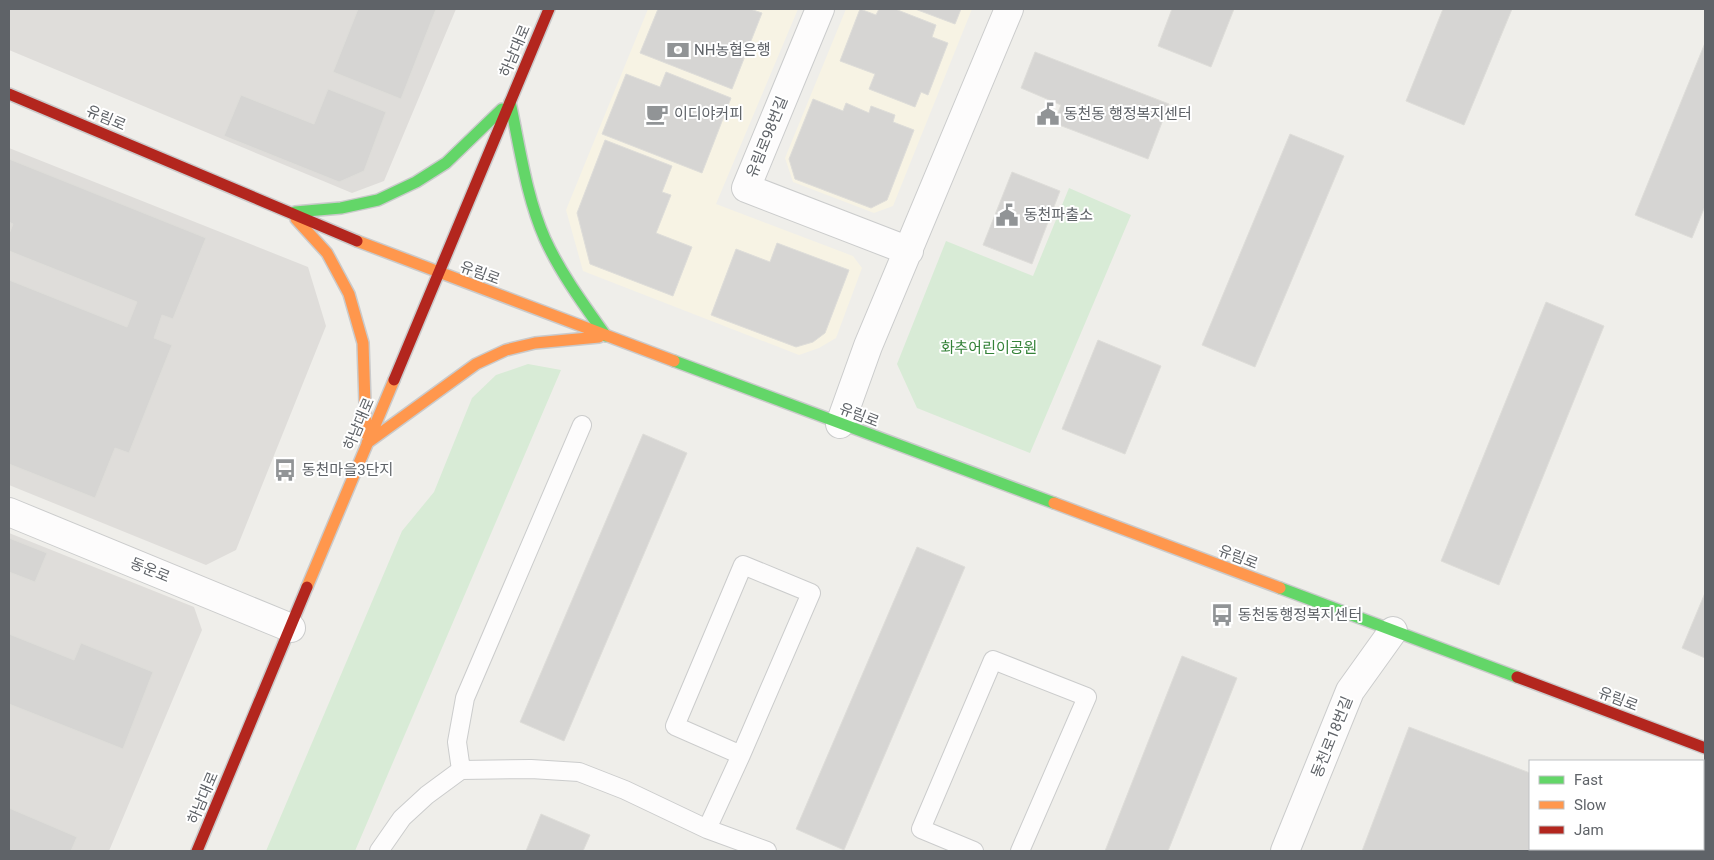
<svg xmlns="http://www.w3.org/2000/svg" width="1714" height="860" viewBox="0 0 1714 860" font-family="Roboto,'Noto Sans KR',sans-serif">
<rect width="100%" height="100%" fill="#efeeea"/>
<!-- commercial -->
<path fill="#f7f3e4" d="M648,9H798L716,204L853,256L862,268L836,338L819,348L799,355L583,271L566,210Z
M846,9H972L893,206L874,213L793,182L785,158Z"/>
<!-- industrial -->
<path fill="#dfddda" d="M9,9H456L384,181L352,193L9,50Z
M9,148L308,267L326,326L236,550L206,565L9,485Z
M9,533L194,607L202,630L109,851H9Z"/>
<!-- green -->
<path fill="#d8ebd6" d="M1069,188L1131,215L1030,453L917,408L897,364L946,241L1033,276Z
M528,364L561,370L355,851H266L402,531L434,492L472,398L496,375Z"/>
<!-- building -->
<path fill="#d6d5d3" stroke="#deddd9" d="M358,9H436L401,99L333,72Z
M658,9H750L762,13L732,89L640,53Z
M860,9L876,15L879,9H895L936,25L932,37L948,43L928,95L921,92L915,107L869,89L875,74L840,61Z
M915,9H961L955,24Z
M1172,9H1234L1211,67L1158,46Z
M1443,9H1512L1464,125L1406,101Z
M1705,43V206L1692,238L1635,215Z
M1035,52L1169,104L1148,159L1054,123L1061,105L1021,88Z
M666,72L731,98L702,173L602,134L626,74L660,87Z
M328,89L386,112L364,171L339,182L224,136L241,95L314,124Z
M813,99L843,111L846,103L869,113L871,106L895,115L893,122L914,130L887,200L871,208L795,179L789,159Z
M1290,134L1344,156L1255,367L1202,345Z
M605,140L672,166L662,192L671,195L656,233L692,247L673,296L590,264L577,213Z
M9,159L206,238L173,319L162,315L154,338L172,345L129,453L115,448L95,498L9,464V280L127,327L137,302L9,251V234L13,224L9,222Z
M1012,172L1060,191L1032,264L983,245Z
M777,243L849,270L825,333L813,342L796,347L711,315L736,249L770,262Z
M1546,302L1604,326L1499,585L1441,561Z
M1098,340L1161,366L1125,454L1062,429Z
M643,434L687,453L564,741L520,722Z
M9,538L47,553L35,582L9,572Z
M917,547L965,567L844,850L796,829Z
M1705,593V658L1682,648Z
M9,634L74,660L81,643L153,672L123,749L9,704Z
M1182,656L1237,678L1168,851H1105Z
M1409,727L1530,773V849H1576L1575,851H1362Z
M9,808L77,837L71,851H9Z
M541,814L590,835L583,851H526Z
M1612,849H1696L1703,851H1611Z"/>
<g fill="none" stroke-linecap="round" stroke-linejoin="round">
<defs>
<path id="lane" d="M461,770L457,742L465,698L582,425
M707,829L741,755L811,593L743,565L675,726L741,755
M379,851L402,818L427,795L461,770L531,769L579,772L625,790L707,829L767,851
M974,851L921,829L993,660L1087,697L1020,851"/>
<path id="street" d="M820,9L746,188L909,251
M840,424L868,346L1009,9
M9,512L291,628
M1285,851L1350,691L1393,631"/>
<path id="fast" d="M510,102C520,148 526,196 545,239C561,274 584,305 606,336
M295,212L341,208L378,200L416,182L446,163L502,109
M674,361L1054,503
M1280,588L1517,677"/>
<path id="slow" d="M296,219L327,253L349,294L363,343L366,434
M357,241L674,361
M367,443L476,364L506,350L535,343L599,337
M1054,503L1280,588
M307,587L394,380"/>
<path id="jam" d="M9,94L357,241
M394,380L549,9
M1517,677L1705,748
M197,851L307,587"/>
</defs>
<!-- lane casing -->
<use href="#lane" stroke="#cbcccc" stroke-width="20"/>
<!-- street casing -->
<use href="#street" stroke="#cbcccc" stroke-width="30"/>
<!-- fast casing -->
<use href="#fast" stroke="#cacacb" stroke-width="14"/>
<!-- slow casing -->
<use href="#slow" stroke="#cacacb" stroke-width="14"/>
<!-- jam casing -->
<use href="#jam" stroke="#cacacb" stroke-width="14"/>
<!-- lane -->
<use href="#lane" stroke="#fdfcfc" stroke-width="18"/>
<!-- street -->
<use href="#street" stroke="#fdfcfc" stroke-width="28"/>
<!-- fast -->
<use href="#fast" stroke="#63d668" stroke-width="11"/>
<!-- slow -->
<use href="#slow" stroke="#ff974d" stroke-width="11"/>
<!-- jam -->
<use href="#jam" stroke="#b3261e" stroke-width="11"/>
</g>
<!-- icons -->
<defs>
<symbol id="bank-bare" viewBox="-9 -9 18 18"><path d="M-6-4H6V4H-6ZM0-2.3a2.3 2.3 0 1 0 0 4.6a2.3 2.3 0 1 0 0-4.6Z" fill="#919496" stroke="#fff" stroke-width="2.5" paint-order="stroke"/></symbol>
<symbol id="cafe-bare" viewBox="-9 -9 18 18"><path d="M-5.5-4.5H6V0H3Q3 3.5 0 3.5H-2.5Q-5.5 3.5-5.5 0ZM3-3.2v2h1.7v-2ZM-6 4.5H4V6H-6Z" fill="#919496" stroke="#fff" stroke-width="2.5" paint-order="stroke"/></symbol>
<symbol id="civic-bare" viewBox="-9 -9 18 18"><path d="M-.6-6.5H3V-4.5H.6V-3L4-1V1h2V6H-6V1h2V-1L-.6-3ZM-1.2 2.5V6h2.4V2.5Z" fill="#919496" stroke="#fff" stroke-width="2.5" paint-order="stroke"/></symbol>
<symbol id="bus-bare" viewBox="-9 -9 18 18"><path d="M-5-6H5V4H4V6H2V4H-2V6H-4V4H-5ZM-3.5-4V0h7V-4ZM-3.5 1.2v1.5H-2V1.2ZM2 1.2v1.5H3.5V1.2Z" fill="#919496" stroke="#fff" stroke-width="2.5" paint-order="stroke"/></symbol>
</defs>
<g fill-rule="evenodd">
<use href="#bank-bare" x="662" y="34" width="32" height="32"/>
<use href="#cafe-bare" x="641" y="98" width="32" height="32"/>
<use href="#civic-bare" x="1032" y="98" width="32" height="32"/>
<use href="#civic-bare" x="991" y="199" width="32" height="32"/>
<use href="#bus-bare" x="269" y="454" width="32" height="32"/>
<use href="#bus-bare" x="1206" y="599" width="32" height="32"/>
</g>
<g text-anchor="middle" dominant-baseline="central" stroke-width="4" stroke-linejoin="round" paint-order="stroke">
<!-- poi labels -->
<g font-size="15" fill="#5f6368" stroke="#fff" text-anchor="start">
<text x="694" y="50">NH농협은행</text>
<text x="674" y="114">이디야커피</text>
<text x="1064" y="114">동천동 행정복지센터</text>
<text x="1024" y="215">동천파출소</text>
<text x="302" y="470">동천마을3단지</text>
<text x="1238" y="615">동천동행정복지센터</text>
</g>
<!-- street labels -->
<g font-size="15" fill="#5f6368" stroke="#fff">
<text transform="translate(515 51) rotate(-67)">하남대로</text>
<text transform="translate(106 118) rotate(23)">유림로</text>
<text transform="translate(767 137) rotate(-68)">유림로98번길</text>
<text transform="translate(480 273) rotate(20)">유림로</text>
<text transform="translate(859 415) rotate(21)">유림로</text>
<text transform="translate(359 424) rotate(-67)">하남대로</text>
<text transform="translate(1238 557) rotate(21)">유림로</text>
<text transform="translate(150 570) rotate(22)">동운로</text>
<text transform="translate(1618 699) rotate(21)">유림로</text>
<text transform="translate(1332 737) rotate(-68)">동천로18번길</text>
<text transform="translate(203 798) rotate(-67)">하남대로</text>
</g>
<!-- park labels -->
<g font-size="15" fill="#348238" stroke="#fff">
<text x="989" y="348">화추어린이공원</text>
</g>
</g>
<!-- border -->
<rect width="1714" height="860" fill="none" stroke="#5f6368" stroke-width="20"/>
<!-- legend -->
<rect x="1529" y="760" width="175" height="90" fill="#ffffff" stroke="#bfc1c3"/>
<rect x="1539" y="776" width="25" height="8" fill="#63d668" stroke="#bfc1c3"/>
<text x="1574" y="785" font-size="15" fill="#5f6368">Fast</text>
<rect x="1539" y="801" width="25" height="8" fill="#ff974d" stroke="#bfc1c3"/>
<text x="1574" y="810" font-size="15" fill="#5f6368">Slow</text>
<rect x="1539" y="826" width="25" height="8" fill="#b3261e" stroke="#bfc1c3"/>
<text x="1574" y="835" font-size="15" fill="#5f6368">Jam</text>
</svg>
